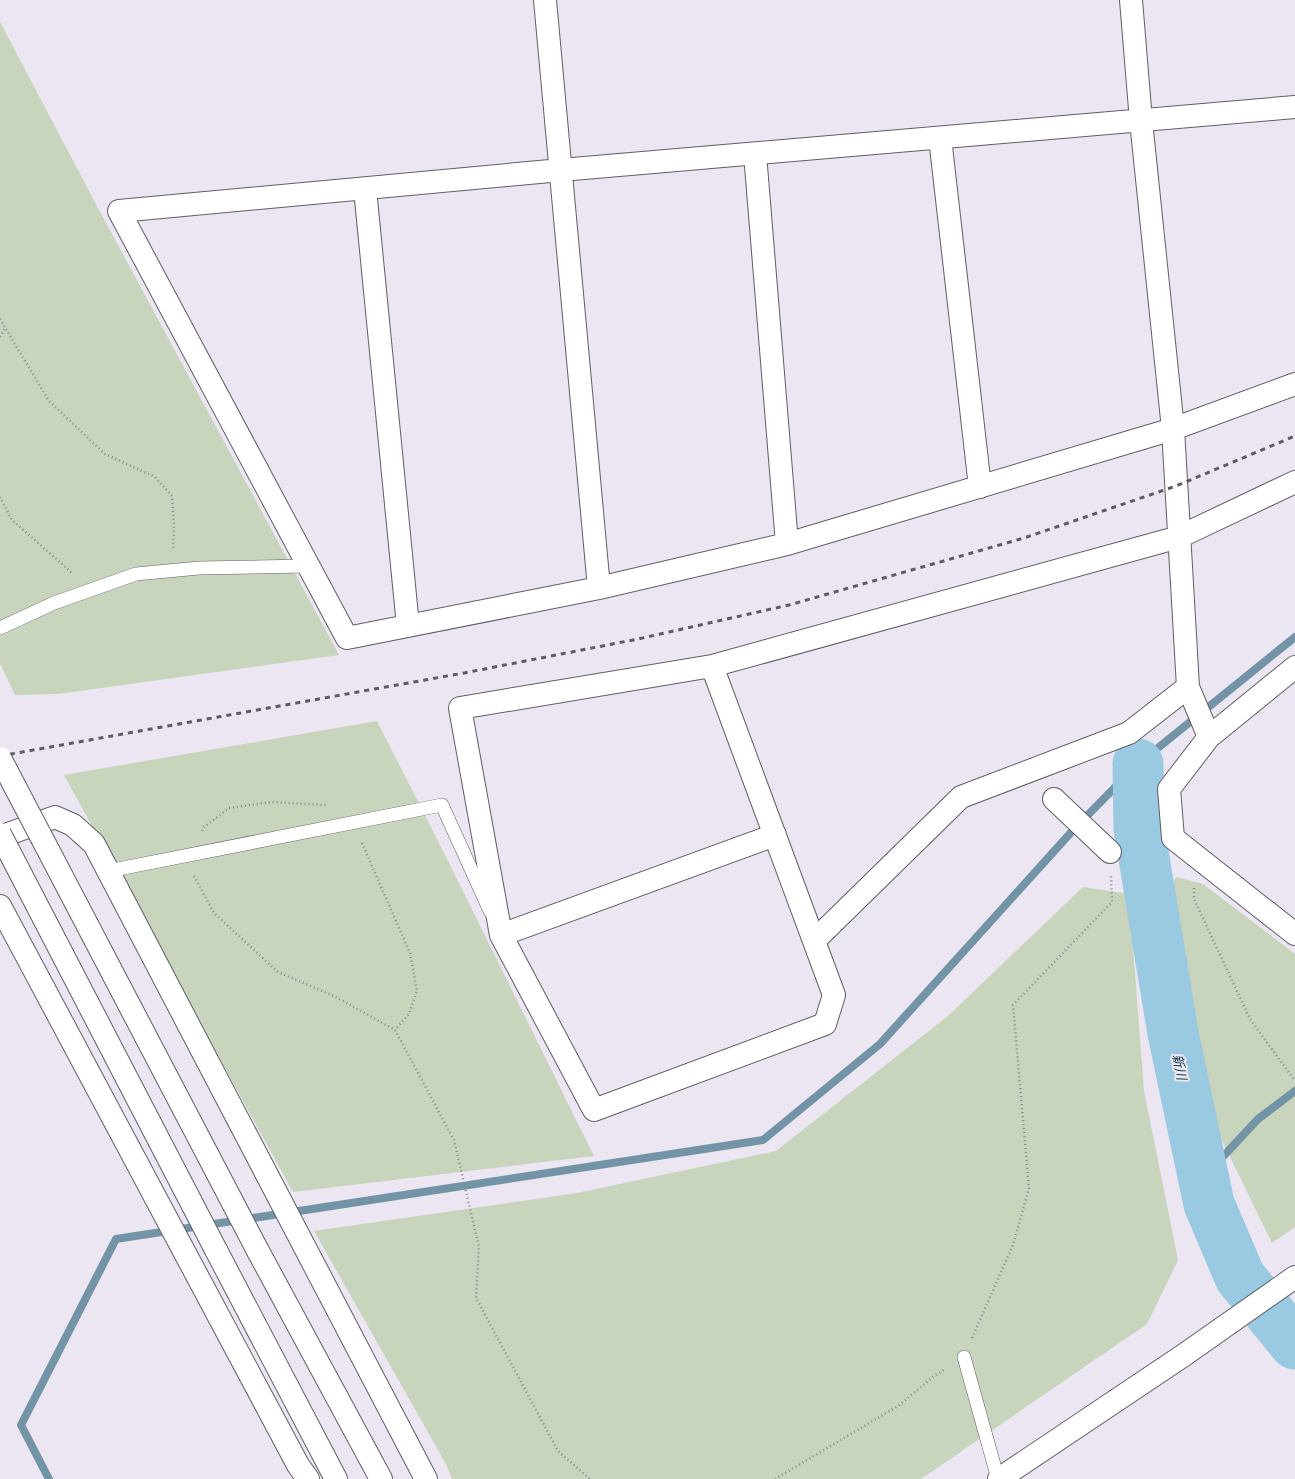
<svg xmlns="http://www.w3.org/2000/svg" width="1295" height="1479" viewBox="0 0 1295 1479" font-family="Barlow,'Noto Sans JP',sans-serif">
<rect width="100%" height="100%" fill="#ebe6f1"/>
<!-- green -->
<path fill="#c8d4bb" d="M0,22L98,208L339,655L58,694L15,695L0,663Z
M377,721L448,861L594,1156L293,1192L64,775Z
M1176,877L1203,884L1295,954V1227L1272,1243L1215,1126L1181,1000L1167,896Z
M1083,887L1129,894L1144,1091L1178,1260L1147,1324L921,1479H452L446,1464L314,1231L577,1193L776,1151L948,1016Z"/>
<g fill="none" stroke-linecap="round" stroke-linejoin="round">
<!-- stream -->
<path stroke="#7394a6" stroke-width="8" d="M1203,1178L1258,1119L1295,1091
M49,1479L21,1425L116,1239L763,1140L880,1044L1075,828L1138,764L1295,637"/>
<!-- river -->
<path stroke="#9ac9e2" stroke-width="51" d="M1138,764L1139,828L1173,1033L1209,1204L1240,1277L1295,1344"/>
<defs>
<path id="service" d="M0,628L54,603L136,574L199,568L308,566
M108,871L442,805L490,911
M964,1357L998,1479"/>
<path id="minor" d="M545,0L599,588
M1131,0L1141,121L1173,429L1188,687L1209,737
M1295,107L561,170L119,211L347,638L599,588L787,544L1173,429L1295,384
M940,138L980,487
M755,154L787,544
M365,189L408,626
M712,666L834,995L825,1024L594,1110L501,935L460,708L712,666L1179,537L1295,482
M1295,667L1209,737L1169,789L1173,838L1295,934
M1054,799L1110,852
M0,837L55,817L73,825L94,844L426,1479
M0,906L298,1465L308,1479
M501,935L775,835
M814,941L961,797L1129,733L1188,687"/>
<path id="tertiary" d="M216,1250L336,1479
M258,1251L381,1479
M999,1479L1184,1355L1295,1277"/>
</defs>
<!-- service casing -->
<use href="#service" stroke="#615d66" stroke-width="14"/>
<!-- minor casing -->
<use href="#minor" stroke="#615d66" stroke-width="24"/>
<!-- tertiary casing -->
<use href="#tertiary" stroke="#615d66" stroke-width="24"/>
<!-- path -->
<path stroke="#8c8890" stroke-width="2.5" stroke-dasharray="1 3" stroke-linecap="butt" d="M0,319L49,401L105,454L155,477L172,496L174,525L173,550
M0,337L5,328
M0,497L12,520L72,573
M202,831L203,828L229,808L271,802L326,805
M362,843L410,953L417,991L409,1014L395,1030
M194,876L214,913L278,972L334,996L395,1030L454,1140L479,1247L476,1298L558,1451L590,1479
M1194,888V899L1250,1019L1295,1081
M972,1338L1013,1245L1029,1188L1013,1005L1112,902L1111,876
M775,1479L898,1406L933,1377L945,1369"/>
<!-- service -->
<use href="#service" stroke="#fff" stroke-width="13"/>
<!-- minor -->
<use href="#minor" stroke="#fff" stroke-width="22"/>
<!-- tertiary -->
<use href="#tertiary" stroke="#fff" stroke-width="22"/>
<!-- rail -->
<path stroke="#5e5b61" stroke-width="3" stroke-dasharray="5 5" stroke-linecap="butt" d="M0,756L464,673L638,639L789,605L1024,538L1176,486L1295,436"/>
<defs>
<path id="tertiary-bridge" d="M0,758L258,1251
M0,834L216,1250"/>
</defs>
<!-- tertiary-bridge casing -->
<use href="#tertiary-bridge" stroke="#615d66" stroke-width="24" stroke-linecap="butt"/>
<!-- tertiary-bridge -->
<use href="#tertiary-bridge" stroke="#fff" stroke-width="22"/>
</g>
<g text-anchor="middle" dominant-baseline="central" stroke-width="4" stroke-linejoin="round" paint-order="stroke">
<!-- water labels -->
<g font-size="13" font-style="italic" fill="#0c3547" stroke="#ebe6f1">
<text transform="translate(1180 1067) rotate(78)">新川</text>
</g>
</g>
</svg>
